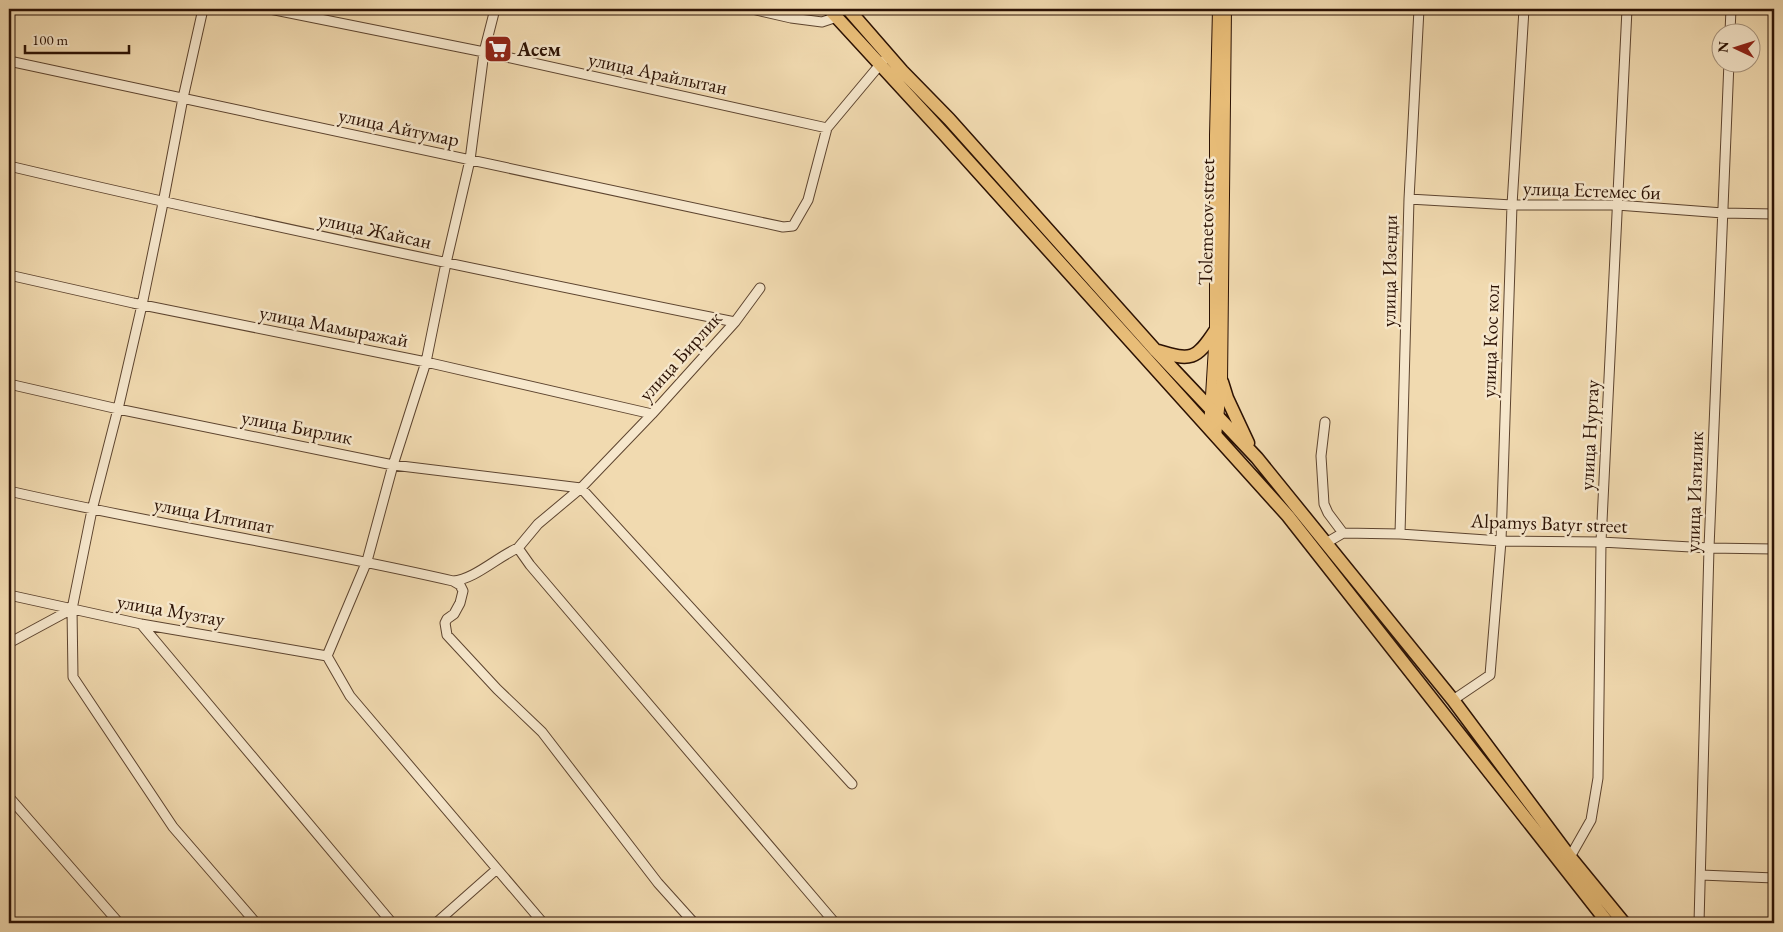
<svg xmlns="http://www.w3.org/2000/svg" width="1783" height="932" viewBox="0 0 1783 932" font-family="'EB Garamond',serif">
<rect width="100%" height="100%" fill="#f1dab0"/>
<filter id="stains"><feTurbulence type="fractalNoise" baseFrequency=".004" numOctaves="4"/><feColorMatrix values="0 0 0 0 .2 0 0 0 0 .09 0 0 0 0 .02 0 0 0 .5 -.17"/></filter>
<radialGradient id="worn" r=".72"><stop offset=".6" stop-color="#630" stop-opacity="0"/><stop offset="1" stop-color="#630" stop-opacity=".3"/></radialGradient>
<g fill="none" stroke-linecap="round" stroke-linejoin="round">
<defs>
<path id="minor" d="M203,9L183,98L163,203L142,305L118,409L92,510L72,609L73,677L173,827L256,923
M270,9L484,52L827,128L883,61
M752,9L791,18L822,22L837,17
M1730,32L1731,9
M9,61L783,227L793,226L808,200L827,128
M9,166C250,223 492,273 735,322
M1409,199L1512,205H1617L1723,213L1774,214
M9,275L133,303L426,362L652,414
M9,384L118,409L393,465L581,488L852,784
M1325,422L1321,456L1324,504L1328,513L1343,533
M9,491C156,525 306,547 453,581C475,579 497,557 518,548L530,565L835,923
M1400,534L1409,199L1419,9
M1326,543L1343,533L1400,534L1501,541L1601,542L1709,548L1774,549
M518,548L538,524L581,488L652,414L735,322L760,288
M453,581L460,585L463,591L460,603L454,614L447,619L445,623L447,635L497,689L542,732L658,883L694,923
M9,595L141,624L327,656
M141,624L392,923
M9,643L72,609
M327,656L367,561L393,465L426,362L446,263L470,160L484,52L495,9
M327,656L350,696L543,923
M1453,700L1490,675L1501,541L1512,205L1524,9
M9,797L119,923
M1570,857L1591,820L1598,778L1601,542L1627,9
M1701,875L1774,878
M436,923L497,869
M1699,923L1709,548L1729,62"/>
<path id="major" d="M1209,428L1215,331V135L1218,9
M1216,436L1222,382L1226,9"/>
<path id="highway" d="M829,9L943,133L1288,516L1608,923
M848,9L902,71L949,119L1156,351L1257,458L1453,700L1570,857L1624,923
M1158,351C1191,361 1196,360 1215,331
M1222,382L1227,398L1248,443"/>
</defs>
<!-- minor casing -->
<use href="#minor" stroke="#5d442f" stroke-width="11"/>
<!-- major casing -->
<use href="#major" stroke="#2c1204" stroke-width="12"/>
<!-- highway casing -->
<use href="#highway" stroke="#2c1204" stroke-width="15"/>
<!-- minor -->
<use href="#minor" stroke="#f6e7cc" stroke-width="9"/>
<!-- major -->
<use href="#major" stroke="#e8bd78" stroke-width="10"/>
<!-- highway -->
<use href="#highway" stroke="#e8bd78" stroke-width="12"/>
</g>
<!-- icons -->
<defs>
<symbol id="supermarket-square" viewBox="-11 -11 22 22"><rect x="-9" y="-9" width="18" height="18" rx="4" fill="#8f2418" stroke="#f6e7cc"/><path d="M-6-5.5h2.5l.6 2H6L4.5 2H-2.5L-4.4-4H-6ZM-1.5 3.2a1.3 1.3 0 1 0 .1 0ZM3 3.2a1.3 1.3 0 1 0 .1 0Z" fill="#fff"/></symbol>
</defs>
<g fill-rule="evenodd">
<use href="#supermarket-square" x="482" y="33" width="32" height="32"/>
</g>
<g text-anchor="middle" dominant-baseline="central" stroke-width="5" stroke-linejoin="round" paint-order="stroke">
<!-- poi labels -->
<g font-size="20" font-weight="bold" fill="#2c1204" stroke="#f6e7cc" text-anchor="start">
<text x="517" y="49">Асем</text>
</g>
<!-- street labels -->
<g font-size="20" fill="#2c1204" stroke="#f6e7cc">
<text transform="translate(658 73) rotate(12)">улица Арайлытан</text>
<text transform="translate(399 127) rotate(12)">улица Айтумар</text>
<text transform="translate(1592 190) rotate(2)">улица Естемес би</text>
<text transform="translate(1206 222) rotate(-89)">Tolemetov street</text>
<text transform="translate(375 230) rotate(12)">улица Жайсан</text>
<text transform="translate(1389 271) rotate(-89)">улица Изенди</text>
<text transform="translate(334 326) rotate(11)">улица Мамыражай</text>
<text transform="translate(1490 341) rotate(-88)">улица Кос кол</text>
<text transform="translate(680 356) rotate(-48)">улица Бирлик</text>
<text transform="translate(297 427) rotate(11)">улица Бирлик</text>
<text transform="translate(1589 435) rotate(-87)">улица Нуртау</text>
<text transform="translate(1694 492) rotate(-88)">улица Изгилик</text>
<text transform="translate(214 515) rotate(11)">улица Илтипат</text>
<text transform="translate(1549 523) rotate(2)">Alpamys Batyr street</text>
<text transform="translate(171 610) rotate(10)">улица Музтау</text>
</g>
</g>
<!-- margin -->
<rect width="1783" height="932" fill="none" stroke="#f1dab0" stroke-width="30"/>
<rect x="10" y="10" width="1763" height="912" fill="none" stroke="#2c1204" stroke-width="2.5"/>
<rect x="15" y="15" width="1753" height="902" fill="none" stroke="#2c1204"/>
<!-- north arrow -->
<g transform="translate(1736 48) rotate(274)"><circle r="24" fill="#f6e7cc" stroke="#a5927c"/>
<path d="M0-4L9 19L0 12L-9 19Z" fill="#8f2418"/>
<text y="-8" font-size="14" font-weight="bold" text-anchor="middle" fill="#2c1204">N</text>
</g>
<!-- scale -->
<path d="M25 45v8h104v-8" fill="none" stroke="#2c1204" stroke-width="2.5"/>
<text x="32" y="45" font-size="15" fill="#2c1204" stroke="#f6e7cc" stroke-width="4" paint-order="stroke">100 m</text>
<rect width="100%" height="100%" filter="url(#stains)"/>
<rect width="100%" height="100%" fill="url(#worn)"/>
</svg>
